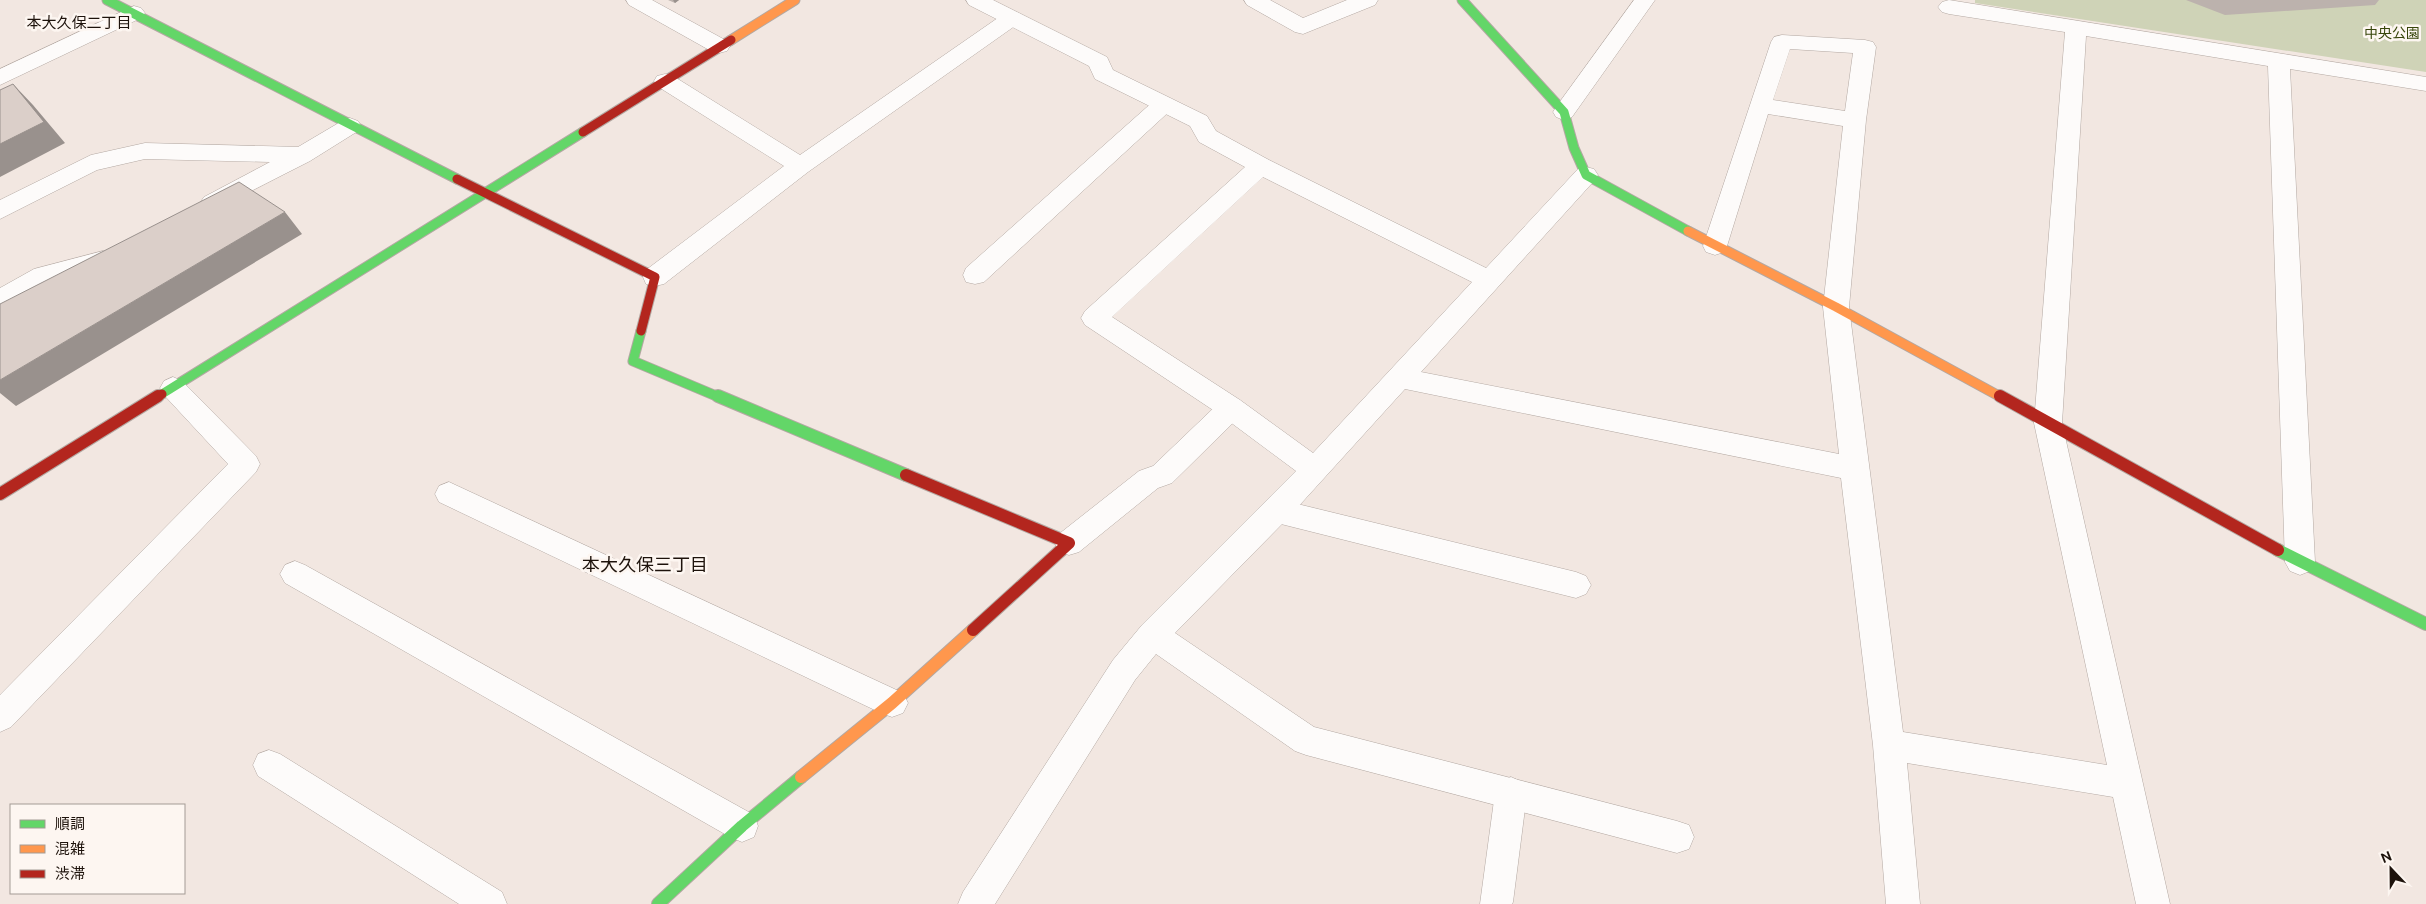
<svg xmlns="http://www.w3.org/2000/svg" width="2426" height="904" viewBox="0 0 2426 904" font-family="Ubuntu,'Noto Sans JP',sans-serif">
<rect width="100%" height="100%" fill="#f2e7e1"/>
<!-- green -->
<path fill="#cfd3b7" d="M1975,0H2426V72L1975,3Z"/>
<g fill="none" stroke-linecap="round" stroke-linejoin="round">
<defs>
<path id="lane" d="M1244,0H1270L1303,18L1347,0H1378L1375,5L1303,34L1295,32L1247,5Z
M1634,0H1655L1572,117L1564,120L1556,117L1553,112L1556,107Z
M134,6L141,8L145,13L141,18L0,85V69Z
M1012,11L1019,13L1023,18L1019,23L808,172L664,284L655,286L646,284L643,277L646,270L784,166L657,86L654,81L657,76L665,74L673,76L800,155L1005,13Z
M1782,35L1865,40L1873,42L1876,47L1866,120L1849,307L1845,314L1836,317L1827,314L1823,307L1843,126L1768,114L1727,246L1724,252L1715,255L1706,252L1703,246L1771,42L1774,37ZM1790,49L1853,53L1845,111L1773,100Z
M1164,97L1172,99L1175,104L1172,109L984,282L975,284L966,282L963,275L966,268L1156,99Z
M350,118L358,121L361,126L358,131L310,161L212,211L204,209L200,203L204,197L270,162L145,159L97,170L0,219V200L91,155L145,143L298,147L342,121Z
M103,251L112,254L115,260L112,266L51,283L0,309V288L34,269Z
M1231,397L1240,400L1244,408L1240,416L1172,483L1158,488L1079,552L1069,555L1059,552L1055,543L1059,534L1139,471L1153,466L1222,400Z
M449,482L903,693L908,703L903,713L892,717L881,713L439,502L435,494L439,486Z
M1277,499L1576,572L1586,576L1591,585L1586,594L1576,598L1277,523L1267,519L1263,511L1267,503Z
M295,561L305,565L754,815L758,826L754,837L742,842L730,837L285,583L280,574L285,565Z
M269,750L280,754L502,892L507,904H459L258,776L253,765L258,754Z
M1511,777L1522,782L1527,793L1513,902L1512,904H1480L1495,793L1500,782Z"/>
<path id="street" d="M626,0H652L727,41L730,46L727,51L719,53L711,51L629,5Z
M966,0H993L1107,57L1113,70L1207,116L1216,131L1269,160L1486,268L1578,169L1586,167L1594,169L1598,175L1594,181L1421,372L1839,454L1823,307L1827,300L1836,297L1845,300L1849,307L1903,732L2107,765L2034,423L2065,32L1949,14L1942,12L1938,7L1942,2L1949,0L2426,77V91L2290,69L2315,562L2310,571L2300,575L2290,571L2285,562L2268,66L2086,36L2062,423L2170,904H2136L2113,797L1907,763L1920,904H1886L1873,745L1841,478L1405,389L1287,519L1175,633L1314,727L1677,821L1689,825L1694,837L1689,849L1677,853L1306,755L1295,751L1156,654L1135,680L995,904H958L963,892L1113,660L1142,625L1296,471L1222,416L1085,325L1081,318L1085,311L1245,167L1199,142L1190,126L1095,79L1089,66L969,5ZM1263,177L1472,282L1313,453L1240,400L1112,317Z
M173,377L182,381L256,456L260,464L256,472L11,727L0,732V695L228,464L164,395L160,388L164,381Z"/>
<path id="fast-far1" d="M107,0L457,179
M1462,0L1564,112L1574,148L1586,175L1688,231
M641,331L633,361L721,398
M162,394L583,132"/>
<path id="fast" d="M718,396L906,475
M2278,550L2426,624
M658,904L742,826L801,777"/>
<path id="slow-far1" d="M731,40L795,0
M1688,231L1836,307L1999,396"/>
<path id="slow" d="M801,777L892,703L973,630"/>
<path id="jam-far1" d="M583,132L731,40
M457,179L655,277L641,331
M1999,396L2002,398
M156,398L162,394"/>
<path id="jam" d="M2000,396L2278,550
M906,475L1069,543L973,630
M0,494L158,396"/>
</defs>
<!-- lane casing -->
<use href="#lane" stroke="#b3a8a2" stroke-width="1"/>
<!-- street casing -->
<use href="#street" stroke="#b3a8a2" stroke-width="1"/>
<!-- fast-far1 casing -->
<use href="#fast-far1" stroke="#b3a8a2" stroke-width="11"/>
<!-- fast casing -->
<use href="#fast" stroke="#b3a8a2" stroke-width="14"/>
<!-- slow-far1 casing -->
<use href="#slow-far1" stroke="#b3a8a2" stroke-width="11"/>
<!-- slow casing -->
<use href="#slow" stroke="#b3a8a2" stroke-width="14"/>
<!-- jam-far1 casing -->
<use href="#jam-far1" stroke="#b3a8a2" stroke-width="11"/>
<!-- jam casing -->
<use href="#jam" stroke="#b3a8a2" stroke-width="14"/>
<!-- lane -->
<use href="#lane" fill="#fdfbfa" fill-rule="evenodd"/>
<!-- street -->
<use href="#street" fill="#fdfbfa" fill-rule="evenodd"/>
<!-- fast-far1 -->
<use href="#fast-far1" stroke="#63d668" stroke-width="9"/>
<!-- fast -->
<use href="#fast" stroke="#63d668" stroke-width="12"/>
<!-- slow-far1 -->
<use href="#slow-far1" stroke="#ff974d" stroke-width="9"/>
<!-- slow -->
<use href="#slow" stroke="#ff974d" stroke-width="12"/>
<!-- jam-far1 -->
<use href="#jam-far1" stroke="#b3261e" stroke-width="9"/>
<!-- jam -->
<use href="#jam" stroke="#b3261e" stroke-width="12"/>
</g>
<!-- wall -->
<path fill="#bcb2ad" d="M668,0H679L675,3Z
M2186,0H2379L2375,5L2225,15Z"/>
<!-- shaded-wall -->
<path fill="#99918d" d="M673,0H679L675,3Z
M13,84L33,105L65,143L0,177V144Z
M285,212L302,234L16,406L0,393V380Z"/>
<!-- building -->
<path fill="#dbcfc9" stroke="#99918d" d="M13,84L44,122L0,144V90Z
M239,182L285,212L0,380V304Z"/>
<g text-anchor="middle" dominant-baseline="central" stroke-width="5" stroke-linejoin="round" paint-order="stroke">
<!-- far-park labels -->
<g font-size="14" fill="#37450a" stroke="#fdf6f1">
<text x="2392" y="33">中央公園</text>
</g>
<!-- far-neighbourhood labels -->
<g font-size="15" fill="#1d120b" stroke="#fdf6f1">
<text x="79" y="22">本大久保二丁目</text>
</g>
<!-- neighbourhood labels -->
<g font-size="18" fill="#1d120b" stroke="#fdf6f1">
<text x="645" y="564">本大久保三丁目</text>
</g>
</g>
<!-- legend -->
<rect x="10" y="804" width="175" height="90" fill="#fdf6f1" stroke="#a39b95"/>
<rect x="20" y="820" width="25" height="8" fill="#63d668" stroke="#a39b95"/>
<text x="55" y="829" font-size="15" fill="#1d120b">順調</text>
<rect x="20" y="845" width="25" height="8" fill="#ff974d" stroke="#a39b95"/>
<text x="55" y="854" font-size="15" fill="#1d120b">混雑</text>
<rect x="20" y="870" width="25" height="8" fill="#b3261e" stroke="#a39b95"/>
<text x="55" y="879" font-size="15" fill="#1d120b">渋滞</text>
<!-- north arrow -->
<g transform="translate(2391 869) rotate(338)" stroke="#fdf6f1" stroke-width="4" paint-order="stroke">
<path d="M0-4L9 19L0 12L-9 19Z" fill="#1d120b"/>
<text y="-8" font-size="14" font-weight="bold" text-anchor="middle" fill="#1d120b">N</text>
</g>
</svg>
